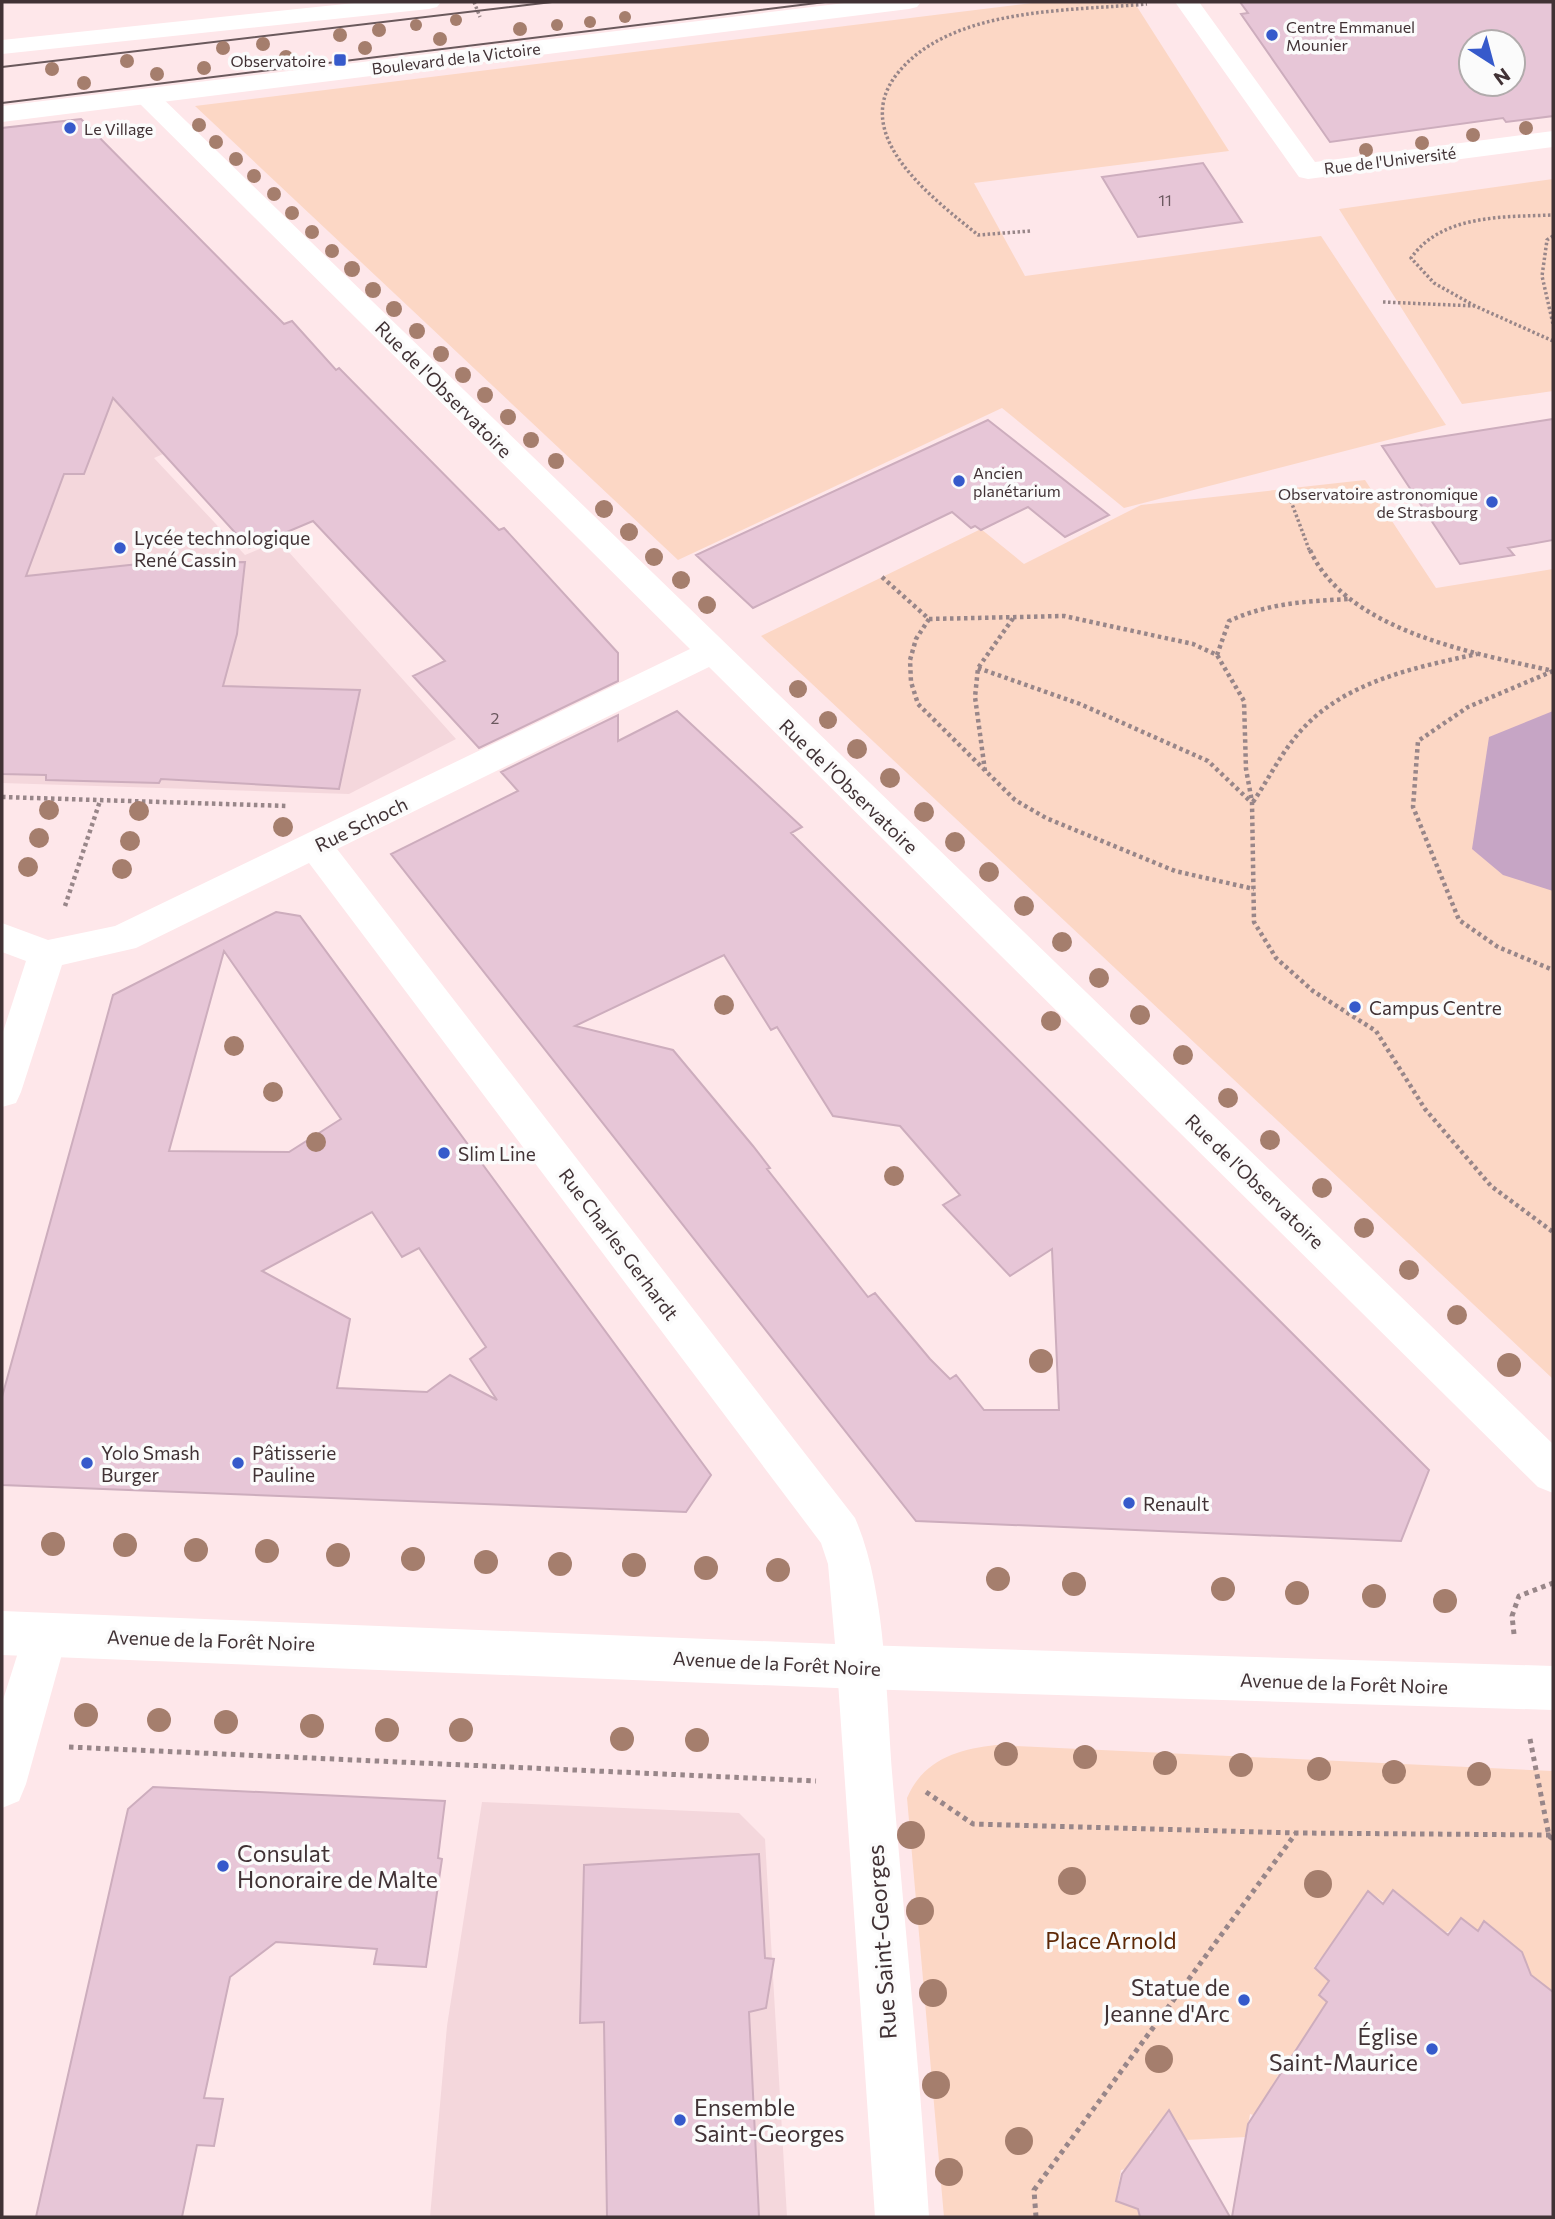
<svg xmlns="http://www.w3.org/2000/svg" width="1555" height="2219" viewBox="0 0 1555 2219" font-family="Commissioner,sans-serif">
<rect width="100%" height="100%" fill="#fee7ea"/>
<!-- built -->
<path fill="#f4d7dc" d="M2,315L81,316L195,440L154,458L245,555L279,541L456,739L349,794L2,783Z
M482,1802L739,1813L765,1839L787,2217H430L447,2026Z"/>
<!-- green -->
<path fill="#fcd7c5" d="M1041,2H1134L1229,151L974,183L1025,276L1321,236L1446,425L1124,508L1002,408L678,560L195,106Z
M1553,179V391L1462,404L1339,209Z
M1365,480L1436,588L1553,569V1379L761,636L981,529L1024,564L1141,505Z
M996,1745L1553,1771V1992L1531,1975L1527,1965H1521L1489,1939L1495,1930L1485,1921L1478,1931L1456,1924L1448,1932L1431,1933L1406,1901L1393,1890L1384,1902L1368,1891L1359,1904L1372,1915L1336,1965L1323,1955L1314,1967L1328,1980L1338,2010L1288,2082L1278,2075L1274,2083L1282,2091L1263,2118L1250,2114L1246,2137L1186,2140L1174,2119L1155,2134L1154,2130L1150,2131V2137L1126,2169L1121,2170L1116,2201L1138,2209L1140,2217H944L907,1798C923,1760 958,1749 996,1745Z"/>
<!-- water -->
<path fill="#c6a5c5" d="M1553,711V891L1503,875L1472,849L1489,737Z"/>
<!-- building -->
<path fill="#e7c6d7" stroke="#cdadbd" stroke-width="2" fill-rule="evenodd" d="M1240,2H1553V116L1506,122L1503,118L1330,142L1241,14L1248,13ZM1471,42H1513V84H1471Z
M81,119L284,324L292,321L336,370L339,368L499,530L504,528L618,653V681L479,748L413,676L445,661L313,521L249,548L113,398L84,474H64L26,576L148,563L245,562L237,634L223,686L360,690L339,789L161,779L159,783L46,780V775L2,774V128Z
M1203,163L1242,222L1138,237L1102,177Z
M1553,419V540L1508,548L1514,555L1460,564L1382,446Z
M988,420L1109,515L1065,537L1028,507L981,530L975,526L971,528L952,512L753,608L696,555Z
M677,711L802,827L791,833L1429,1470L1401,1541L916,1521L391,854L518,791L501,772L618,715V741ZM724,955L771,1030L777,1027L833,1116L900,1126L960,1195L943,1205L1010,1276L1052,1249L1059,1410H984L956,1375L950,1379L930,1359L875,1293L868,1297L767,1169L770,1168L753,1146L673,1050L575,1026Z
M276,912L300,916L711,1475L686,1512L2,1485V1397L113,995ZM224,951L341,1119L289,1152L169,1151ZM372,1212L402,1257L419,1248L486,1347L470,1359L497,1400L450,1375L427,1392L337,1388L350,1319L262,1271Z
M153,1787L445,1801L438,1858L442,1859L426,1967L374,1964L377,1949L276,1942L230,1977L204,2098L223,2099L214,2146L197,2145L182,2217H36L128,1809Z
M759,1854L765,1958L774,1959L766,2008L749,2012L759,2217H607L604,2022L580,2023L584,1865Z
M1393,1890L1448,1935L1461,1918L1478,1931L1484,1921L1522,1952L1531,1975L1553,1992V2217H1232L1248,2124L1327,2002L1319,1995L1329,1981L1315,1968L1368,1891L1383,1904Z
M1169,2110L1230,2217H1140L1138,2209L1116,2201L1122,2174Z"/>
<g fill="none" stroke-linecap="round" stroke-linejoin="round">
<!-- path-far2 -->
<path stroke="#988689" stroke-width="3.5" stroke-dasharray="2.5 2.5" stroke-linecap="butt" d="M474,2L480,17
M1030,231L978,235C934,199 848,136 897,74C950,7 1069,11 1147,4
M1553,236L1547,240L1542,276L1553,324
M1383,302L1475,306L1553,341
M1475,306L1434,283L1411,258C1442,214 1504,217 1553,215
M1289,496L1310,552"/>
<!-- path-far1 -->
<path stroke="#988689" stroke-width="4.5" stroke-dasharray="3.5 3.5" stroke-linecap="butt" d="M1310,550C1347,632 1475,653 1553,671
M882,577L929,619L916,639L910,660L911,682L918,704L1015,800L1046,818L1175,871L1254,889
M929,619L1064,616L1193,644L1217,655L1244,701L1246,769L1252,802L1254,922L1276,958L1313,991L1376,1031L1425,1109L1491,1186L1553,1232
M1217,655L1229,621C1268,603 1308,601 1350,599
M978,668L1080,704L1208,761L1251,802
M1553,671L1468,707L1418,741L1413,807L1459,920L1498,947L1553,970
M985,771L975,697L978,668L1014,617
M2,797L288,806
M1253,802C1268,780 1280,755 1298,734C1342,682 1413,668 1477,654
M65,906L100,801"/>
<!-- path -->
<path stroke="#988689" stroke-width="5" stroke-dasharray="4.5 4.5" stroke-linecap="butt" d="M1514,1634L1512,1616L1519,1596L1553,1583
M1530,1739L1549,1836L1553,1839
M69,1747L816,1781
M926,1792L973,1824L1296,1833L1553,1835
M1036,2217L1034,2190L1296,1833"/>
<!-- minor -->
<path fill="#fff" fill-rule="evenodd" d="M1175,2H1199L1315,162L1553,131V147L1308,179L1299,177Z
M146,89L155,91L1553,1444V1493L1538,1487L709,667L337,849L855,1518C887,1590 886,1703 893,1784C905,1928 920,2073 929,2217H875L837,1667L828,1564L821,1543L309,863L136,948L62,965L21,1092L16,1103L2,1107V1035L26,961L2,952V923L48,940L115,926L690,649L137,101L134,96L137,91Z
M44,1614L60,1621L67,1636L26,1784L19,1801L2,1808V1703L28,1621Z"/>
<!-- tertiary -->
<path fill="#fff" fill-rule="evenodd" d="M364,2H441L437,7L429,9L2,54V40Z
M853,2H921L917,7L909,9L2,122V106Z"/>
<!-- primary -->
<path fill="#fff" fill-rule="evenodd" d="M2,1611L860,1645L1553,1666V1710L860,1689L2,1655Z"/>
<!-- tram -->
<path stroke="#6a595c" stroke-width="2" d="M2,67L552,2
M2,103L825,2"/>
</g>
<!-- trees -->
<g fill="#a57e6d">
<circle cx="625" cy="17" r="6"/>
<circle cx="456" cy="20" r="6"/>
<circle cx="590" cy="22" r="6"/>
<circle cx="416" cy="25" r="6"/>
<circle cx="557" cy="25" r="6"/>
<circle cx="520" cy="29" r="7"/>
<circle cx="379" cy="30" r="7"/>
<circle cx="340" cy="35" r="7"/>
<circle cx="440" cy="39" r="7"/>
<circle cx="263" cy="44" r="7"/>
<circle cx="223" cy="48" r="7"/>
<circle cx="365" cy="48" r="7"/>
<circle cx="286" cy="57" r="7"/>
<circle cx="127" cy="61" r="7"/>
<circle cx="204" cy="68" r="7"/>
<circle cx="52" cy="69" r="7"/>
<circle cx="157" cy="74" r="7"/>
<circle cx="84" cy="83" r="7"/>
<circle cx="199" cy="125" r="7"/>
<circle cx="1526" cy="128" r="7"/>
<circle cx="1473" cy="135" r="7"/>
<circle cx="216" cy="142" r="7"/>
<circle cx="1422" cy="143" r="7"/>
<circle cx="1366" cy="150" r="7"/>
<circle cx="236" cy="159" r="7"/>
<circle cx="254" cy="176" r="7"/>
<circle cx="274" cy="194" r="7"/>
<circle cx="292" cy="213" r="7"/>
<circle cx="312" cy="232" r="7"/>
<circle cx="332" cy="251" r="7"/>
<circle cx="352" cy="269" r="8"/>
<circle cx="373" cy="290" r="8"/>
<circle cx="394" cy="309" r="8"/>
<circle cx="417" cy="331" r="8"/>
<circle cx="441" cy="354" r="8"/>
<circle cx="463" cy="375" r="8"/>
<circle cx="485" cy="395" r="8"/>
<circle cx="508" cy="417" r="8"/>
<circle cx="531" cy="440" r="8"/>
<circle cx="556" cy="461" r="8"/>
<circle cx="604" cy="509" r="9"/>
<circle cx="629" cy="532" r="9"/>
<circle cx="654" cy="557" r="9"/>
<circle cx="681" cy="580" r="9"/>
<circle cx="707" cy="605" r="9"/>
<circle cx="798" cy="689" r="9"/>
<circle cx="828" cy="720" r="9"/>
<circle cx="857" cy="749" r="10"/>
<circle cx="890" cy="778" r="10"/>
<circle cx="49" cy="810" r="10"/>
<circle cx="139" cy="811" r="10"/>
<circle cx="924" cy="812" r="10"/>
<circle cx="283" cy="827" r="10"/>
<circle cx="39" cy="838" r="10"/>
<circle cx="130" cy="841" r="10"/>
<circle cx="955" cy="842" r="10"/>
<circle cx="28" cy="867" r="10"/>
<circle cx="122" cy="869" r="10"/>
<circle cx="989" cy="872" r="10"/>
<circle cx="1024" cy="906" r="10"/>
<circle cx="1062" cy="942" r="10"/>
<circle cx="1099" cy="978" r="10"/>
<circle cx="724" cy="1005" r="10"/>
<circle cx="1140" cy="1015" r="10"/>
<circle cx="1051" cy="1021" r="10"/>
<circle cx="234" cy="1046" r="10"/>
<circle cx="1183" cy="1055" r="10"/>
<circle cx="273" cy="1092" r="10"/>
<circle cx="1228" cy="1098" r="10"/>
<circle cx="1270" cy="1140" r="10"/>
<circle cx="316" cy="1142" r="10"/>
<circle cx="894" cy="1176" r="10"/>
<circle cx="1322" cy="1188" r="10"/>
<circle cx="1364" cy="1228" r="10"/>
<circle cx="1409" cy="1270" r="10"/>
<circle cx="1457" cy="1315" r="10"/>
<circle cx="1041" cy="1361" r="12"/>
<circle cx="1509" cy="1365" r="12"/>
<circle cx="53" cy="1544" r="12"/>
<circle cx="125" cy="1545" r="12"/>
<circle cx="196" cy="1550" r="12"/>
<circle cx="267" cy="1551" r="12"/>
<circle cx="338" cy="1555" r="12"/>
<circle cx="413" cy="1559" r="12"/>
<circle cx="486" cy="1562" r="12"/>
<circle cx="560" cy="1564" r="12"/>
<circle cx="634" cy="1565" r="12"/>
<circle cx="706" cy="1568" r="12"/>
<circle cx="778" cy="1570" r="12"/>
<circle cx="998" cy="1579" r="12"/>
<circle cx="1074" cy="1584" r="12"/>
<circle cx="1223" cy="1589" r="12"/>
<circle cx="1297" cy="1593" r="12"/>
<circle cx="1374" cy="1596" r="12"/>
<circle cx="1445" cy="1601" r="12"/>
<circle cx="86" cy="1715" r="12"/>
<circle cx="159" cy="1720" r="12"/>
<circle cx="226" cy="1722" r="12"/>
<circle cx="312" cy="1726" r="12"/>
<circle cx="387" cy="1730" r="12"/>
<circle cx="461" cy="1730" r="12"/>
<circle cx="622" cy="1739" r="12"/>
<circle cx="697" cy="1740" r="12"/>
<circle cx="1006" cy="1754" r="12"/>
<circle cx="1085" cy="1757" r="12"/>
<circle cx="1165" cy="1763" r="12"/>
<circle cx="1241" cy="1765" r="12"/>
<circle cx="1319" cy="1769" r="12"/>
<circle cx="1394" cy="1772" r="12"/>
<circle cx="1479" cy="1774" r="12"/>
<circle cx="911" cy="1835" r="14"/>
<circle cx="1072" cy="1881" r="14"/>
<circle cx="1318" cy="1884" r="14"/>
<circle cx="920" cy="1911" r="14"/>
<circle cx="933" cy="1993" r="14"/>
<circle cx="1159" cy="2059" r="14"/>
<circle cx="936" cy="2085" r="14"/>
<circle cx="1019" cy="2141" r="14"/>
<circle cx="949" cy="2172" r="14"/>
</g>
<!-- markers -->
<g fill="#365acb" stroke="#fbfbfb" stroke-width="2.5">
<circle cx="1272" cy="35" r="7"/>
<rect x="333" y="53" width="14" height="14" rx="3.5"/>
<circle cx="70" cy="128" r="7"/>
<circle cx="959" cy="481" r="7"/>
<circle cx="1492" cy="502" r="7"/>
<circle cx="120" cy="548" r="7"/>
<circle cx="1355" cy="1007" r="7"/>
<circle cx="444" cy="1153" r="7"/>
<circle cx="87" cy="1463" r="7"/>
<circle cx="238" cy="1463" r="7"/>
<circle cx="1129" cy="1503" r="7"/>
<circle cx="223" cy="1866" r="7"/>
<circle cx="1244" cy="2000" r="7"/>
<circle cx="1432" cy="2049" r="7"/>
<circle cx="680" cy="2120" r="7"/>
</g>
<g text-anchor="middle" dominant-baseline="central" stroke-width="7" stroke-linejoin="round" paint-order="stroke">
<!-- far-poi labels -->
<g font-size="16" fill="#413235" stroke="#fbfbfb" text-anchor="start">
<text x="1286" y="26">Centre Emmanuel<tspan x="1286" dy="18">Mounier</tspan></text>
<text x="326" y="60" text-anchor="end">Observatoire</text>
<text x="84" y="128">Le Village</text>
<text x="973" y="472">Ancien<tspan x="973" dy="18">planétarium</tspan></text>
<text x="1478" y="493" text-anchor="end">Observatoire astronomique<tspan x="1478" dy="18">de Strasbourg</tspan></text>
</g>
<!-- far-street labels -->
<g font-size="16" fill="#413235" stroke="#fbfbfb">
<text transform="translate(456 58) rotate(-7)">Boulevard de la Victoire</text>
<text transform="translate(1390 160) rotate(-7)">Rue de l'Université</text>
</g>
<!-- number labels -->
<g font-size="16" fill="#6a575e">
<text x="1165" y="199">11</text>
<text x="495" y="717">2</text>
</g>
<!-- street labels -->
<g font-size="19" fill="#413235" stroke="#fbfbfb">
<text transform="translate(444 389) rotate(45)">Rue de l'Observatoire</text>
<text transform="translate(849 786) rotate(44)">Rue de l'Observatoire</text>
<text transform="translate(361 824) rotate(-26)">Rue Schoch</text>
<text transform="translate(1255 1181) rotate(44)">Rue de l'Observatoire</text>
<text transform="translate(619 1244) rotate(53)">Rue Charles Gerhardt</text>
<text transform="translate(211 1640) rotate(2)">Avenue de la Forêt Noire</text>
<text transform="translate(777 1663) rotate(3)">Avenue de la Forêt Noire</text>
<text transform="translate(1344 1683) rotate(2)">Avenue de la Forêt Noire</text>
</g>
<!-- poi labels -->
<g font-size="19" fill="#413235" stroke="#fbfbfb" text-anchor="start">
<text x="134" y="537">Lycée technologique<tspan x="134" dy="22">René Cassin</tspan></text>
<text x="1369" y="1007">Campus Centre</text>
<text x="458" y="1153">Slim Line</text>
<text x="101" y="1452">Yolo Smash<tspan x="101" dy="22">Burger</tspan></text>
<text x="252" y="1452">Pâtisserie<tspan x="252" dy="22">Pauline</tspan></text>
<text x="1143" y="1503">Renault</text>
</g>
<!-- near-poi labels -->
<g font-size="23" fill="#413235" stroke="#fbfbfb" text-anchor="start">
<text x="237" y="1853">Consulat<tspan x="237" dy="26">Honoraire de Malte</tspan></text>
<text x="1230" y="1987" text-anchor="end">Statue de<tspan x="1230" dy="26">Jeanne d'Arc</tspan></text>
<text x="1418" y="2036" text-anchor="end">Église<tspan x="1418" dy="26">Saint-Maurice</tspan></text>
<text x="694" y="2107">Ensemble<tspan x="694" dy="26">Saint-Georges</tspan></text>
</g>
<!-- near-park labels -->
<g font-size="23" fill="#5d2807" stroke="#fbfbfb">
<text x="1111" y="1940">Place Arnold</text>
</g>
<!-- near-street labels -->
<g font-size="23" fill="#413235" stroke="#fbfbfb">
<text transform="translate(881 1942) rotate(-94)">Rue Saint-Georges</text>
</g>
</g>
<!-- border -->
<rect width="1555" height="2219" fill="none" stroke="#413235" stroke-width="7"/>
<!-- north arrow -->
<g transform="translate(1492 63) rotate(144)"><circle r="33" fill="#fbfbfb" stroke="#b1abac" stroke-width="2"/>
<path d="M0-5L12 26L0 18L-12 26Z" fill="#365acb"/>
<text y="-10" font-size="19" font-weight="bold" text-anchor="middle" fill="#413235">N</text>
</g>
</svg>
